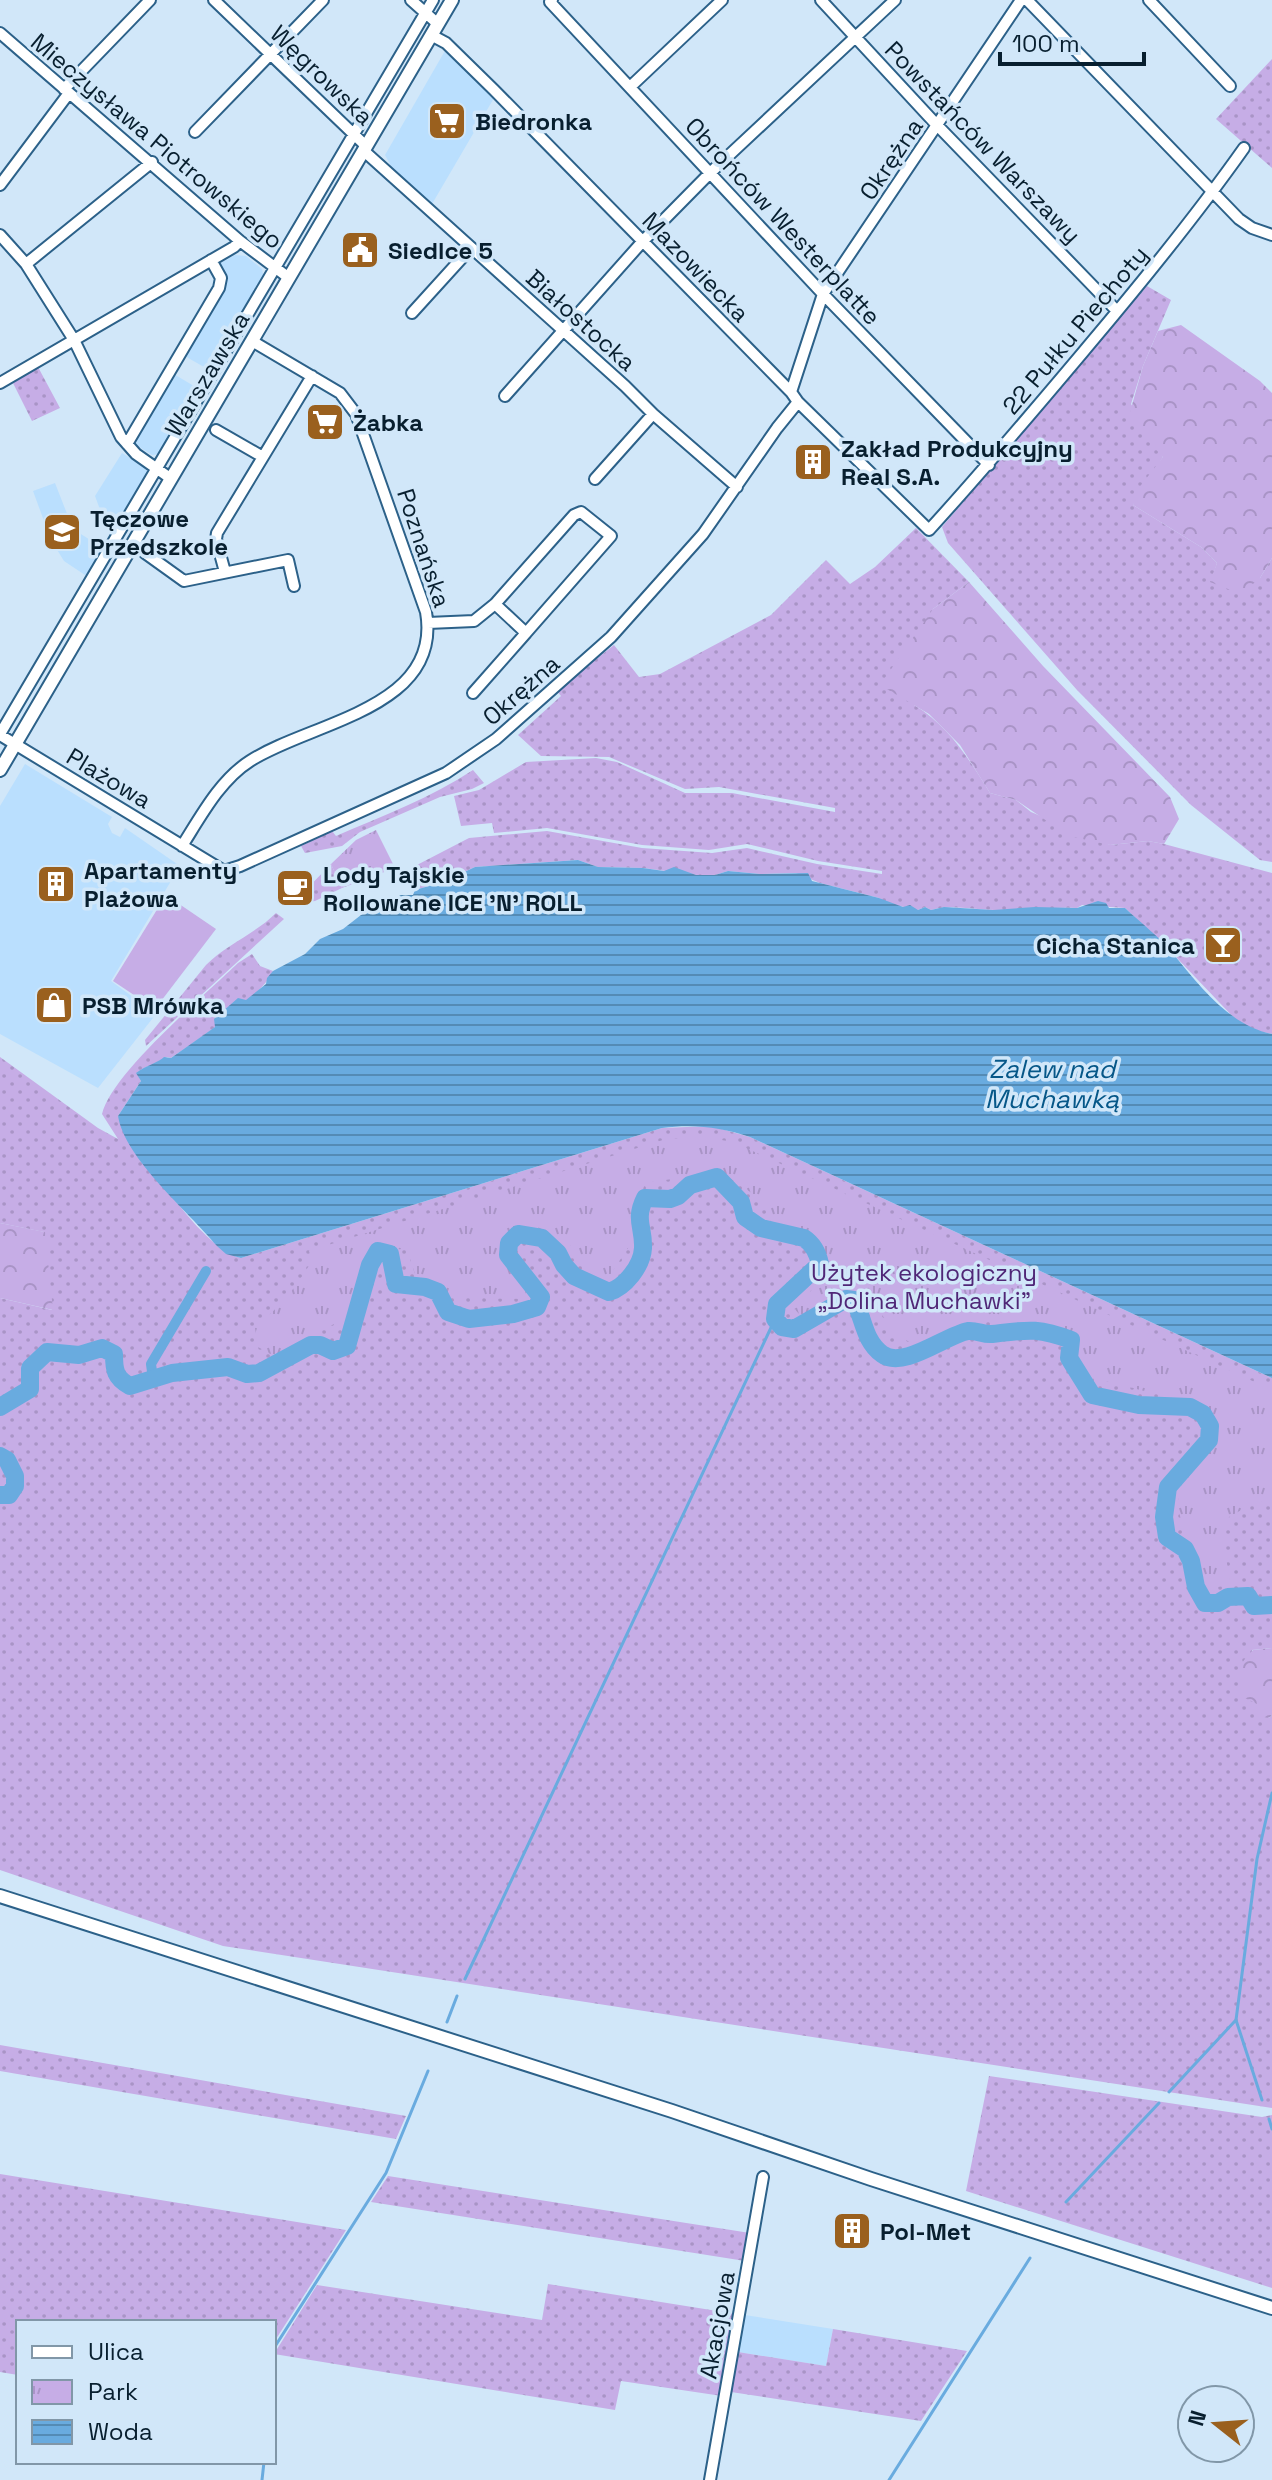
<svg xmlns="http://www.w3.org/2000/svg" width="1272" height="2480" viewBox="0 0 1272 2480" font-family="'Space Grotesk',sans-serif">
<defs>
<pattern id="grass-dots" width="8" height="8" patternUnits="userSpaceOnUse" patternTransform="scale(2)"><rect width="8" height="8" fill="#c6ade6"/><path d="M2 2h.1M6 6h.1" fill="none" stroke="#a994c6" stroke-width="1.8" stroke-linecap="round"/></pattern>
<pattern id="forest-crowns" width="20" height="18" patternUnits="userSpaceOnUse" patternTransform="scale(2)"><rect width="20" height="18" fill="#c6ade6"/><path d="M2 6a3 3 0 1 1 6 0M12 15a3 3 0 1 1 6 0" fill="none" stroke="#a994c6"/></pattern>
<pattern id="park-tufts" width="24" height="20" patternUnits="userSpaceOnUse" patternTransform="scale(2)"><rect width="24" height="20" fill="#c6ade6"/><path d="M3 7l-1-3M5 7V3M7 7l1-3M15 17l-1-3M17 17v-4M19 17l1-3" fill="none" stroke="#a994c6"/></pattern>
<pattern id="water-rules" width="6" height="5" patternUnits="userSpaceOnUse" patternTransform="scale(2)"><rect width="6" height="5" fill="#69abdf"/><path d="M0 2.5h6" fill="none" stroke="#548bb5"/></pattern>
</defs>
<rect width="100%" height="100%" fill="#d1e7f9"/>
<!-- built -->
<path fill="#badffe" d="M446,49L494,98L432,204L393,170L385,155Z
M235,255L246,256L262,269L264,280L211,371L183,355L227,279L220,263Z
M172,373L199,389L162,454L152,455L136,445L134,437Z
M122,453L146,468L149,474L111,539L95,496Z
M55,483L73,529L95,543L101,556L88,577L64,561L51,540L33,491Z
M25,764L112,817L108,824L112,833L120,837L125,828L180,866L111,981L156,1014L98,1088L0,1034V806Z
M745,2315L833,2329L826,2366L738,2352Z"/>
<!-- grass -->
<path fill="url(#grass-dots)" d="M1272,59V168L1216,119Z
M1147,286L1171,300L1143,366L1131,404L1163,457L1133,505L1201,547L1217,563L1211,582L1260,578L1272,558V862L1260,860L1191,805L1077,690L948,543L942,527Z
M38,367L60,408L32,421L13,383Z
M916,528L969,582L933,609L914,705C949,726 969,759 990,793L1016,800L1031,812L1110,845L1148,841L1164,844L1272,873V1034L1258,1031L1238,1022L1176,957L1125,908L1082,905L1077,908C1049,907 1022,910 994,910C972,910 952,904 931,910L925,907L918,910L890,904L879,898L820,883L796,873L760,874L728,871L715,875H696L643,868L598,867L578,860L475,867L443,882L415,890L410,888L419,883L415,866L469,838L547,831L642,848L712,853L747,848L817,864L882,874V871L818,861L747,844L709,850L642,845L547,828L494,833L492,823L461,826L454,796L479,790L526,762L596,758L617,762L685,793H732L835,812V808L719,787L685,789L609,757L541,756L518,735L561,696L557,691L561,687L614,645L639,677L660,674L771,615L826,560L850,584L875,567Z
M473,770L484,783L472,789L440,797L360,832L342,846L305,853L301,846L332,831L336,836C382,816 431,798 473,770Z
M331,864L342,888L315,901L297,903L296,900Z
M276,913L284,919L146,1046L145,1040L206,965C227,944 255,934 276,913Z
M252,954L260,966L273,971C263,996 195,1042 171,1058L167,1057C156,1064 147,1065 137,1073L141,1081L118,1116C144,1154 197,1246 241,1258L662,1128L711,1126L750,1137L1272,1378V1648L1252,1650L1257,1704L1269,1718L1272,1715V2108L223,1946L0,1870V1298L52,1310L44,1232L0,1223V1057L98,1128L118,1139L102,1114C112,1073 205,995 238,963Z
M0,2045L406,2116L396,2139L0,2071Z
M989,2076L1262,2117L1272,2115V2288L966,2191Z
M0,2174L346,2230L274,2342V2322H18V2375L0,2372Z
M388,2176L750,2233L745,2261L371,2202Z
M548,2284L736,2314L722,2396L621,2381L615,2410L274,2354L317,2285L542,2320Z
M833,2329L967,2351L921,2421L731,2392L738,2352L826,2366Z"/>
<!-- forest -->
<path fill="url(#forest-crowns)" d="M1181,325L1260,381L1272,393V558L1260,578L1241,594L1210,582L1217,563L1201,547L1133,505L1138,489L1163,457L1128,419L1143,366L1158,331Z
M969,582L1043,666L1170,797L1179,819L1164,844L1148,841L1110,845L1069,836L1016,800L990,793L960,745L929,714L880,685L933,609Z
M0,1223L45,1232L53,1310L0,1298Z
M1272,1648V1715L1269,1718L1258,1716L1257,1704L1243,1697C1237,1674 1235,1668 1253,1650Z"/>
<!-- park -->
<path fill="url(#park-tufts)" d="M376,830L395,868L342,888L331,864L356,840Z
M704,1137L733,1142L1272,1390V1507L1268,1500L1250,1505L1229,1517L1223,1542L1231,1585L1209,1588L1187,1548L1177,1502L1193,1468L1214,1443L1215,1425L1203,1408L1192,1403L1093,1378L1090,1384L1080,1366V1348L1076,1340L1062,1326L996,1324L986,1319L914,1345L895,1333L867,1294L861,1296L856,1293L800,1315L791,1305L811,1291L823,1266L814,1240L782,1229L764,1216L771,1206L725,1175L720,1177L715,1172L700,1175L689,1182L672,1179L645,1183L642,1193L637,1200L638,1233L608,1278L599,1279L566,1240L533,1225L512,1231L504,1245L510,1265L523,1276L526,1298L523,1299C502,1298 435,1301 421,1285C414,1276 411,1260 407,1249C394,1250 386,1247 373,1250L353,1313L349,1316L274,1356L258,1347L255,1328C280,1306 296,1289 312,1260L309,1251L666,1139Z"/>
<!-- pitch -->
<path fill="#c6ade6" d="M166,895L216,929L155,1009L113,981Z"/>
<!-- water -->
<path fill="url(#water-rules)" d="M578,860L598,867L643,868L664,871L674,867L696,875H715L728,871L760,874L808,873L812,881L820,883L879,898L903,907L910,905L918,910L925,907L931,910L944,907L993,910L1035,907L1077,908L1098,901L1106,903L1109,908H1125C1141,923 1161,938 1175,956C1200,987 1231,1026 1272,1034V1378L750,1137C720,1127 694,1124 662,1128L241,1258L226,1254L217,1246C188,1211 125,1159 118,1116L141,1081L136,1073C145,1066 161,1061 164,1057L171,1058L215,1027L214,1019L238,998L246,1000L266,984L267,978L273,971L305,954L320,939L343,929L361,915L383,903L401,895H413L415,890L443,882L475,867Z"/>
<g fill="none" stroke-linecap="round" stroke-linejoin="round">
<!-- stream -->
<path stroke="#69abdf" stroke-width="3" d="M465,1979L775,1319
M447,2022L457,1996
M1169,2092L1235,2021
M1262,2100L1236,2020L1257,1859L1272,1793
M1269,2119L1272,2129
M1066,2202L1159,2103
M274,2348L386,2173L428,2071
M262,2480L264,2462
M889,2480L1030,2258"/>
<!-- canal -->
<path stroke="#69abdf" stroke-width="10" d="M153,1379L151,1364L206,1271"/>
<!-- river -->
<path stroke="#69abdf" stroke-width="18" d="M0,1407L30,1389V1368L47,1352L79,1355L102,1348L114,1354C114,1370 115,1378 130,1386L172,1373L228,1367L247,1374L259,1373L311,1345H320L333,1351L347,1346L370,1265L378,1251L390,1254L396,1284L425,1287L438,1292L448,1312L469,1319L513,1314L537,1307L541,1297L508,1255L509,1243L518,1234L542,1238L558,1253L564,1265L574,1276L609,1292C625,1287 642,1266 643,1248C644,1227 634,1220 645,1198L670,1199L678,1196L690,1185L717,1177L741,1202L745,1217L761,1228L804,1238C813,1244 818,1254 820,1264L777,1304L775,1319L782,1327L794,1329L846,1299L854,1300C864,1319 864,1341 882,1354C903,1370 946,1335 968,1331C976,1330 984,1335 992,1334C1027,1330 1037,1327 1071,1340L1069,1358L1092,1395L1139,1405L1190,1407L1203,1414L1210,1426L1209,1440L1168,1487L1164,1517L1167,1537L1185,1549L1191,1561L1196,1587L1205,1603H1218L1228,1597L1248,1596L1254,1606L1272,1605
M0,1456L7,1460L15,1476V1486L9,1495H0"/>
<defs>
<path id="minor" d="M214,0L366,146
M411,0L438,24
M552,0L550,2L823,294L989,465
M821,0L934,122L1117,311
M1027,0L1239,219L1252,228L1272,235
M1149,0L1230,86
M0,33L240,241L289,278
M431,35L446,43L494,90L791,392L798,402L929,530C984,470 1036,408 1089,345C1143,281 1196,216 1244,148
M630,87L722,0
M64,89L150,0
M195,132L323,0
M364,151L625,386L653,414L737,487
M0,185L69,93
M0,235L26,264L74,340L121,437L136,454L170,478
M26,264L152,162
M412,313L471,248
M0,383L234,247L240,241
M791,392L823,294L1021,0
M505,396L643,241L710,173L895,0
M216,430L263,457
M127,444L219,288L221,278L211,260
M595,479L653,414
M145,553L184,581L288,560L294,586
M225,572L216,539L217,533L312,376
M428,623L474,621L495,604L526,633L611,536L581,512L574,515L495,604
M473,693L526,633
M0,734L433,0
M0,735L224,871L240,866L446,773L496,739L611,637L703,534L777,428L798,402
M182,846C201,816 220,780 250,761C310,722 443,709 426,612L356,414L340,393L252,341
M710,2480L763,2177"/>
<path id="major" d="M0,770L452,0
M0,1896L672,2111L871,2179L1272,2308"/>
</defs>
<!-- minor casing -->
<use href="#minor" stroke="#2c6189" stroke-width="14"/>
<!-- major casing -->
<use href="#major" stroke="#2c6189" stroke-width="16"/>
<!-- minor -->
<use href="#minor" stroke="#fff" stroke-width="10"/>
<!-- major -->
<use href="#major" stroke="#fff" stroke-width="12"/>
</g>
<!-- icons -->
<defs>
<symbol id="supermarket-square" viewBox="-11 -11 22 22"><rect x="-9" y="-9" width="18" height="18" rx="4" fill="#9a601e" stroke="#d1e7f9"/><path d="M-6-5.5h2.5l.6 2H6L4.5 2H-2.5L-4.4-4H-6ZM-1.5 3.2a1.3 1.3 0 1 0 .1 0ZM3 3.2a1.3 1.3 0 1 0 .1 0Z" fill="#fff"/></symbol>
<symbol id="civic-square" viewBox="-11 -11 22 22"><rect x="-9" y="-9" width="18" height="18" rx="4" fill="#9a601e" stroke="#d1e7f9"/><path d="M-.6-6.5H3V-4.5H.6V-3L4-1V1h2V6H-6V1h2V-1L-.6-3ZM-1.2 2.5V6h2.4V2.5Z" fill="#fff"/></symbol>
<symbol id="building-square" viewBox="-11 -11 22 22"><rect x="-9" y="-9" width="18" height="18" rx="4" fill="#9a601e" stroke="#d1e7f9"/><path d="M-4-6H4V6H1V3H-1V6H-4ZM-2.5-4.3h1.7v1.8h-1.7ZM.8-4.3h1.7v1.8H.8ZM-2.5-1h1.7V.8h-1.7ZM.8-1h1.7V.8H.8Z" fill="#fff"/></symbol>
<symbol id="school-square" viewBox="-11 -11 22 22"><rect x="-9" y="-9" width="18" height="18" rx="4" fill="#9a601e" stroke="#d1e7f9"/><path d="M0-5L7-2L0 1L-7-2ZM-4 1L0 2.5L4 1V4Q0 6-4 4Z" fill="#fff"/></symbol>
<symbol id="cafe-square" viewBox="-11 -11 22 22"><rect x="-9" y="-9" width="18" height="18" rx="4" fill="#9a601e" stroke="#d1e7f9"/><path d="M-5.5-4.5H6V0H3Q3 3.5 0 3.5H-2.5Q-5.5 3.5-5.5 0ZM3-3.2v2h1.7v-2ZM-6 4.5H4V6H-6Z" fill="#fff"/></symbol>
<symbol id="bar-square" viewBox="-11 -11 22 22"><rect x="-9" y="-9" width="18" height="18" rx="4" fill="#9a601e" stroke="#d1e7f9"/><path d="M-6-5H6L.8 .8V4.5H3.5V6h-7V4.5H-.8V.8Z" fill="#fff"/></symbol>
<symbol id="shop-square" viewBox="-11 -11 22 22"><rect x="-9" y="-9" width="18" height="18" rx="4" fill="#9a601e" stroke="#d1e7f9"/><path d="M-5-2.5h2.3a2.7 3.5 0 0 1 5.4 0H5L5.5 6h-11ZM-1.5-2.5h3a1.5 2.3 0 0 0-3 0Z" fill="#fff"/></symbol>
</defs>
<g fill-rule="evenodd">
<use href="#supermarket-square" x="425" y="99" width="44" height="44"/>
<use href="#civic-square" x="338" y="228" width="44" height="44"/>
<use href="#supermarket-square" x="303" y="400" width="44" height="44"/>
<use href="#building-square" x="791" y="440" width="44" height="44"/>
<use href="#school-square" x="40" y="510" width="44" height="44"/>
<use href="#building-square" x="34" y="862" width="44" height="44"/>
<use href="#cafe-square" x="273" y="866" width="44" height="44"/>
<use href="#bar-square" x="1201" y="923" width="44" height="44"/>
<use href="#shop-square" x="32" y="983" width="44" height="44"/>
<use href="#building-square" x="830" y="2209" width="44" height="44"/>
</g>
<g text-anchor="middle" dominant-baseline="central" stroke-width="7" stroke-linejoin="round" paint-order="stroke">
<!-- street labels -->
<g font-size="24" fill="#081f2f" stroke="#d1e7f9">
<text transform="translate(322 75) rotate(44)">Węgrowska</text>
<text transform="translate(157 141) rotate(40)">Mieczysława Piotrowskiego</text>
<text transform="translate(983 142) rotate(46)">Powstańców Warszawy</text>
<text transform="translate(891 159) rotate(-56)">Okrężna</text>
<text transform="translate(783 221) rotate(47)">Obrońców Westerplatte</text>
<text transform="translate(696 267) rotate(46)">Mazowiecka</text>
<text transform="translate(581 320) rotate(42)">Białostocka</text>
<text transform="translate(1075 330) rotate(-50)">22 Pułku Piechoty</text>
<text transform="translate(207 374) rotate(-59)">Warszawska</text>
<text transform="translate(424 548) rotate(72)">Poznańska</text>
<text transform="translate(521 690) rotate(-41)">Okrężna</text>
<text transform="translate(109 778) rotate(31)">Plażowa</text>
<text transform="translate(717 2325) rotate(-80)">Akacjowa</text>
</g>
<!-- poi labels -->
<g font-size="24" font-weight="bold" fill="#081f2f" stroke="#d1e7f9" text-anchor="start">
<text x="475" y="121">Biedronka</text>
<text x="388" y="250">Siedlce 5</text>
<text x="353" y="422">Żabka</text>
<text x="841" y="448">Zakład Produkcyjny<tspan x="841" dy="28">Real S.A.</tspan></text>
<text x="90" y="518">Tęczowe<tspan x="90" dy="28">Przedszkole</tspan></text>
<text x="84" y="870">Apartamenty<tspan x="84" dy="28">Plażowa</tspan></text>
<text x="323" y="874">Lody Tajskie<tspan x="323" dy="28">Rollowane ICE 'N' ROLL</tspan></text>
<text x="1195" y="945" text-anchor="end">Cicha Stanica</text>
<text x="82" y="1005">PSB Mrówka</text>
<text x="880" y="2231">Pol-Met</text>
</g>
<!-- park labels -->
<g font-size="24" fill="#502777" stroke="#d1e7f9">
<text x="924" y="1272">Użytek ekologiczny<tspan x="924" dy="28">„Dolina Muchawki”</tspan></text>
</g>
<!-- water labels -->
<g font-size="26" font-style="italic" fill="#065788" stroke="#d1e7f9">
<text x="1052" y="1069">Zalew nad<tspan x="1052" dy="30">Muchawką</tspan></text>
</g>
</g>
<!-- legend -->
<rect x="16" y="2320" width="260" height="144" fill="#d1e7f9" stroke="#8197a8" stroke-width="2"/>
<rect x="32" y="2346" width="40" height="12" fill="#ffffff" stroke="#8197a8" stroke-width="2"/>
<text x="88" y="2360" font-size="24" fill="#081f2f">Ulica</text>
<rect x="32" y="2380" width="40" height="24" fill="url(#park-tufts)" stroke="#8197a8" stroke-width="2"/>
<text x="88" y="2400" font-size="24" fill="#081f2f">Park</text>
<rect x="32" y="2420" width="40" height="24" fill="url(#water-rules)" stroke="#8197a8" stroke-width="2"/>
<text x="88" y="2440" font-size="24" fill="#081f2f">Woda</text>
<!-- north arrow -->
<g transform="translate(1216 2424) rotate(287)"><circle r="38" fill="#d1e7f9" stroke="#8197a8" stroke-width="2"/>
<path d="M0-6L14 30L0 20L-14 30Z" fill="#9a601e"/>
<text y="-12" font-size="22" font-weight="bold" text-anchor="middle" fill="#081f2f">N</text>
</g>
<!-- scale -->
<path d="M1000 52v12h144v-12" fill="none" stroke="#081f2f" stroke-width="4"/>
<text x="1012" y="52" font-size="24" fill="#081f2f" stroke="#d1e7f9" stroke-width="6" paint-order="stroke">100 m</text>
</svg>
